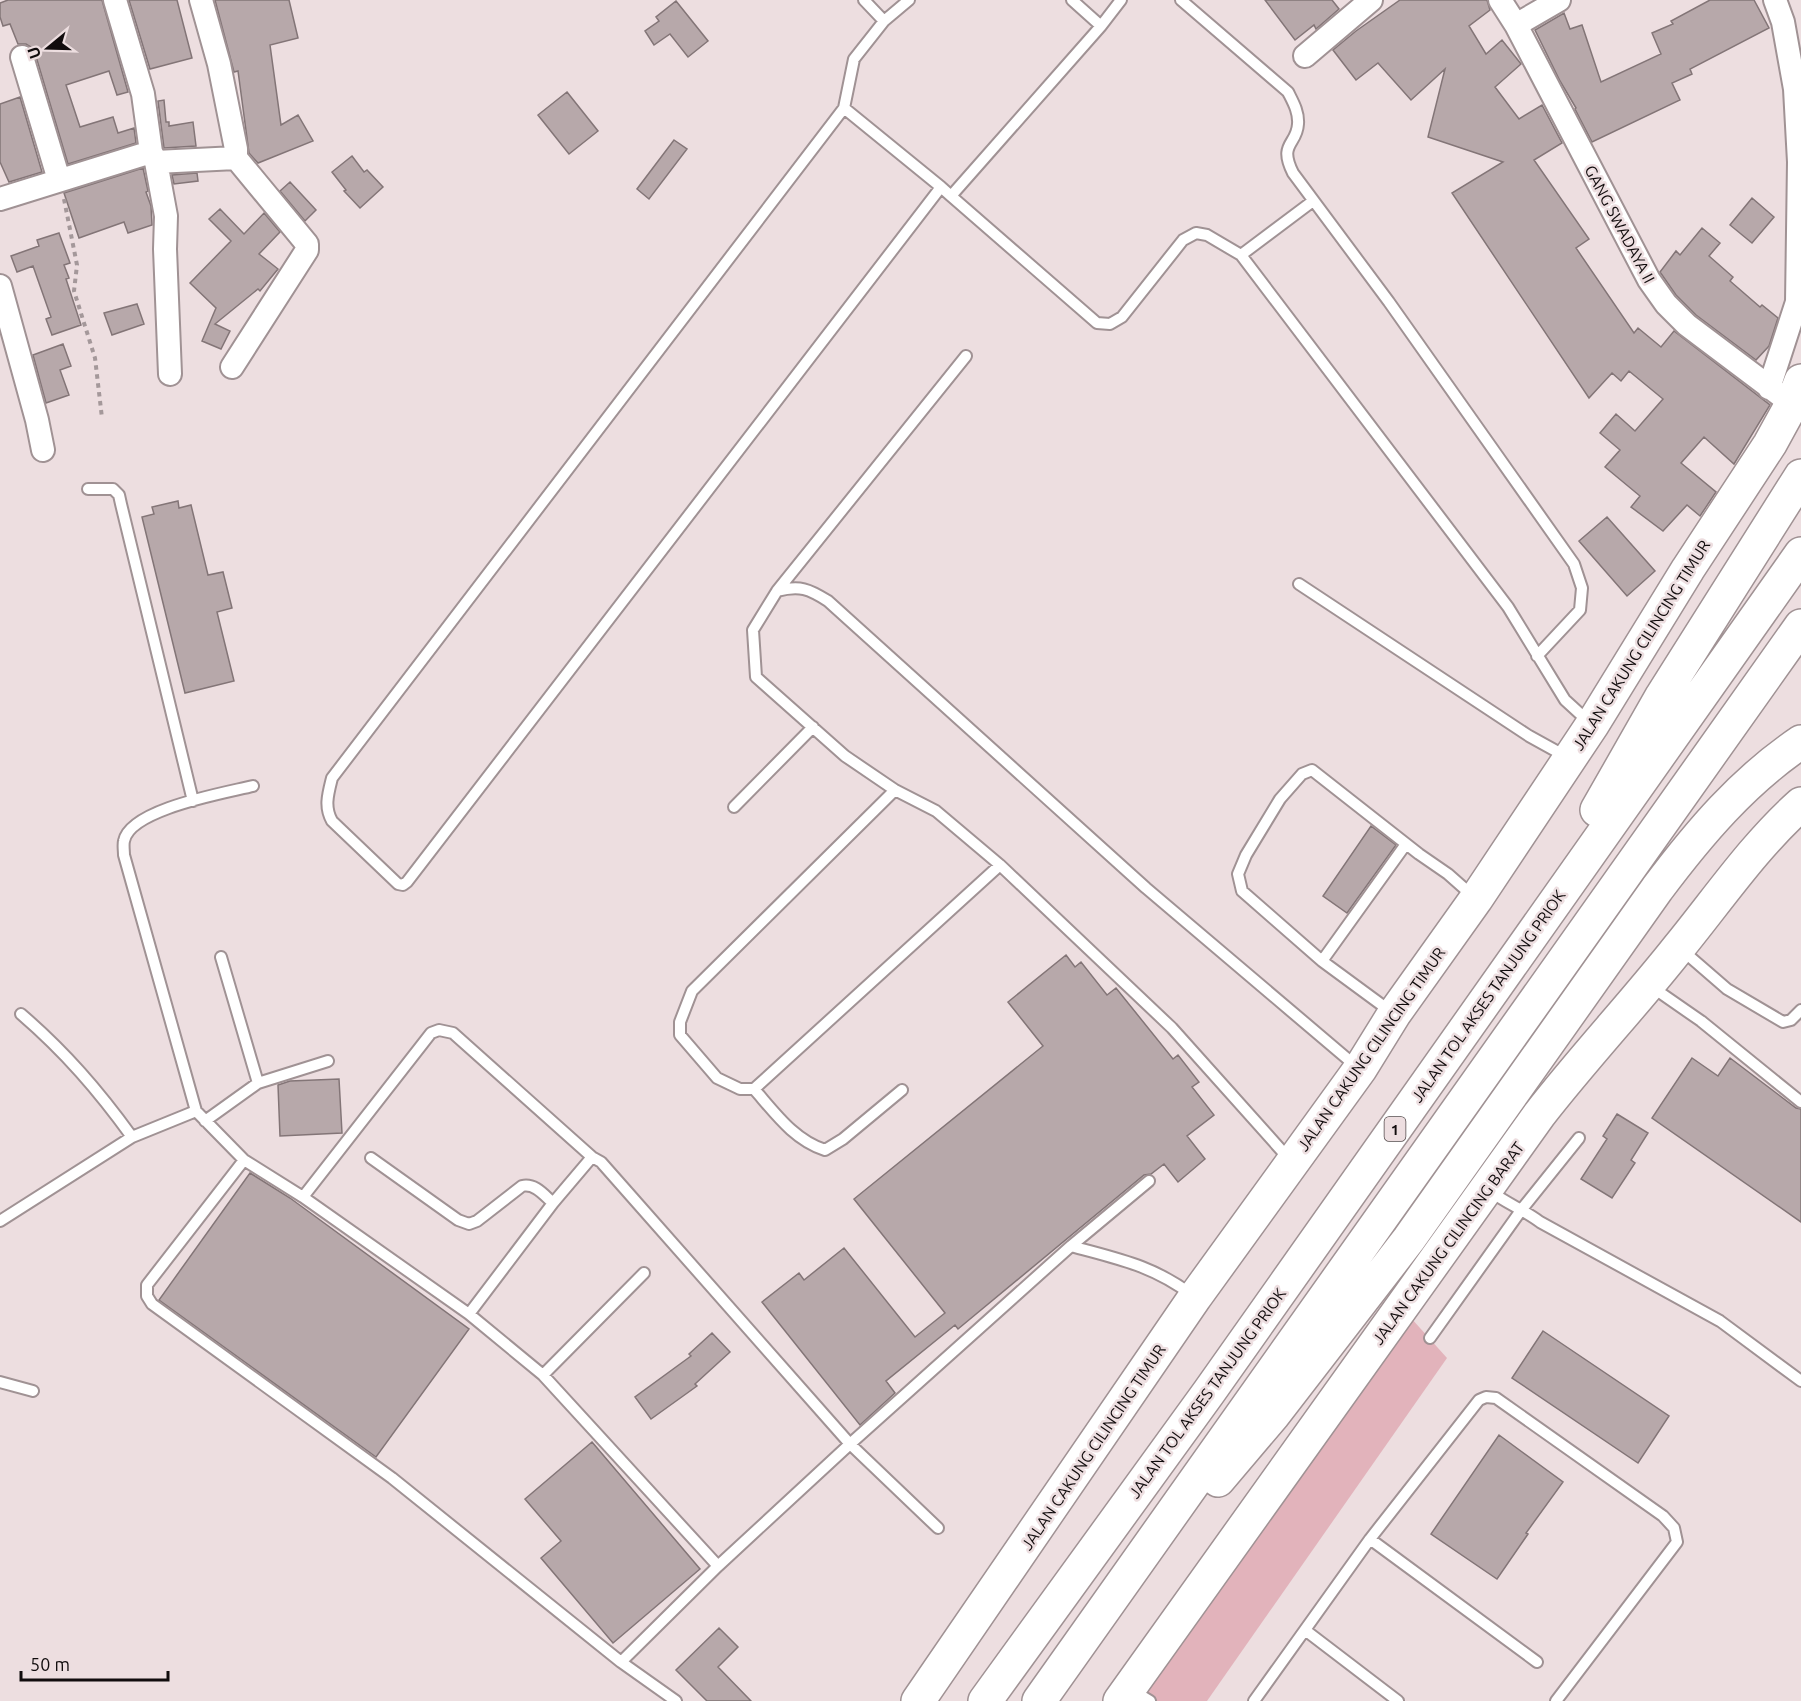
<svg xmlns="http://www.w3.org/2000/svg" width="1801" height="1701" viewBox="0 0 1801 1701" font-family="Ubuntu,sans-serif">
<rect width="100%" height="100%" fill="#eddee0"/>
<!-- green -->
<path fill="#e2b3bb" d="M1402,1308L1447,1358L1207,1701H1120Z"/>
<!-- building -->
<path fill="#b7a8aa" stroke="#837577" stroke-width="1.5" d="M8,0H102L128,92L117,95L109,71L66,85L80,127L113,117L118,133L134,128L136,143L68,164L35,53L31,47L26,44H18L10,24L3,26L0,17V3Z
M129,0H177L192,58L150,69Z
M215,0H289L298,38L270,45L281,125L298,115L313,141L258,163L249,153L238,71L234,72Z
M1265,0H1332L1339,9L1316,29L1314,25L1295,40Z
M1400,0H1487L1490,10L1469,26L1486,54L1502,40L1521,64L1495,87L1519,119L1542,105L1562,143L1534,160L1589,239L1576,248L1634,333L1638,328L1661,347L1674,331L1770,405L1734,464L1704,437L1681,463L1716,492L1700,516L1687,505L1663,531L1631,507L1640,496L1605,467L1620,450L1600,433L1616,414L1635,431L1663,399L1629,371L1621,381L1612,373L1589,398L1452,193L1503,162L1428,137L1445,69L1411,100L1378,63L1356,80L1333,50L1356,31Z
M1710,0H1754L1769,28L1690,69L1692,74L1672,83L1680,100L1592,142L1575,109L1576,108L1560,81L1535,30L1564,13L1570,29L1582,25L1601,82L1661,54L1652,33L1673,24L1671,21Z
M676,1L708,41L688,57L670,34L654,45L645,31L659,21L656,17Z
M567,92L598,131L569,154L538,115Z
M20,97L42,172L9,182L0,162V104Z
M164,100L166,122H169V126L193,122L196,146L164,148L158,101Z
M674,140L687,149L649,199L637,189Z
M352,156L364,172L367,170L383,187L360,208L344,191L346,190L332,172Z
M143,168L148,191L146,192L151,206L152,225L128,233L124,222L79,238L64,193Z
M197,173L198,181L174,184L172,175Z
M290,182L316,210L305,221L280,191Z
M1752,198L1774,217L1752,243L1730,225Z
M220,209L244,234L264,213L280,232L259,254L278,269L260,291L258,289L215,324L230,331L221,349L202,341L216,308L190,283L231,241L209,219Z
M1702,228L1720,243L1709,256L1733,277L1730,281L1760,307L1762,305L1778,318L1769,346L1756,360L1696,315L1676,295L1660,272L1676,251L1680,255Z
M59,233L70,263L64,265L69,278L66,279L81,325L52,335L46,319L51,317L33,266L17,272L11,256L39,246L37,240Z
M137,304L144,324L112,335L104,313Z
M63,344L71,366L60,370L69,395L46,403L33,355Z
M178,501L179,508L191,505L208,575L223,572L232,608L217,612L234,681L185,693L142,517L154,514L152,507Z
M1607,517L1655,571L1627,596L1579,541Z
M1371,826L1396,845L1347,913L1323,896Z
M1066,955L1075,967L1081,962L1107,995L1116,988L1173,1059L1178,1055L1199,1082L1192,1087L1214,1115L1187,1136L1205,1159L1178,1182L1164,1164L1151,1174L1144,1175L958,1329L955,1325L886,1381L895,1393L860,1425L762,1302L799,1273L804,1280L844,1248L915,1337L945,1313L854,1199L1043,1046L1008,1002Z
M1692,1058L1718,1076L1730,1058L1796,1108L1801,1109V1222L1652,1118Z
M339,1079L342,1133L280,1136L278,1085L290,1081Z
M1617,1114L1648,1133L1631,1160L1635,1163L1612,1198L1581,1179L1607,1139L1603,1136Z
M250,1173L290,1198L469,1329L376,1457L159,1300Z
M1543,1331L1669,1416L1638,1463L1512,1378Z
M712,1333L730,1352L695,1384L697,1386L651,1419L635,1397L691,1356L689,1354Z
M1499,1435L1563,1482L1526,1533L1528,1534L1497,1579L1431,1534Z
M592,1442L700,1569L613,1643L541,1558L561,1541L525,1499Z
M719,1628L738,1647L718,1667L751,1701H707L676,1670Z"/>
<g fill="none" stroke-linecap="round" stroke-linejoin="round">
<defs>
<path id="service" d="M864,0L884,21L854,59L844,108L332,778C328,794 324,807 332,821L398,884L403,885L407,882L941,187L951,196
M1072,0L1101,26
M1121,0L1101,26L951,196L1097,323L1110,324L1122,317L1183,240L1196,233L1207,235L1241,255L1508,607L1565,700L1589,722
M1181,0L1288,92C1293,102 1299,112 1298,124C1297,145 1278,143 1293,173L1389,302L1574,564L1582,588L1580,610L1537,656
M884,21L909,0
M844,108L941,187
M1241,255L1313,201
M88,489H113L119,495L121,504L193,801
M1299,584L1529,736L1567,757
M777,591L966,356
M253,786C225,793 130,809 124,841C123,845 124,851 124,855L196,1111L244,1160L303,1197L469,1314L543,1375L718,1566
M895,790L692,991L680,1022V1035L717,1078L740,1089H754L1000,865L1172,1028L1290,1160
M734,807L813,727
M1000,865L936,811L895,790L845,756L756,677L753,630L777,591C800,585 809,589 828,601L1146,888L1357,1067
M1682,950L1727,989L1783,1022L1791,1020L1801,1010
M221,957L258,1083
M1322,961L1406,844
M1652,987L1701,1021L1801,1102
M1390,1011L1322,961L1242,891L1238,874L1246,855L1280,799L1302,774L1312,770L1419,854L1448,874L1474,897
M21,1014C65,1052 98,1090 132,1137
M754,1089C775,1113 794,1140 825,1150L843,1139L902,1090
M205,1121L258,1083L328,1061
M371,1158L458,1220L469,1224L477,1221L522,1186C535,1183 544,1195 553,1203
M244,1160L147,1285V1296L152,1304L392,1478L621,1662
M1490,1191C1506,1203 1524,1210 1540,1222L1720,1321L1801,1381
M303,1197L431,1033L439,1030L453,1033L592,1157
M0,1221L132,1137L196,1111
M1071,1246L1149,1181
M469,1314L553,1203L592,1157L601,1162L850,1444L938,1528
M1430,1338L1522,1209L1579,1138
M543,1375L644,1273
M0,1382L33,1391
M1370,1539L1537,1662
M1305,1630L1398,1701
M1132,1690L1150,1701
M676,1701L621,1662L718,1566L850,1444L1071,1246C1118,1259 1152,1265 1192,1295
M1254,1701L1370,1539L1479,1400L1486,1397L1496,1398L1663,1516L1674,1528L1677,1542L1556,1701"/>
<path id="minor" d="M115,0L143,94L151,152L156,162L166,216L165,249L170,374
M201,0L219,64L236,149V158L307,244V250L232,367
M1500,0L1516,25L1649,280L1666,304L1687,325L1792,404
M1516,25L1559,0
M1305,56L1371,0
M22,57L59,180
M156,162L236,158
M0,199L151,152
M0,286L37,420L43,450
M1769,388L1797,302L1799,162L1795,89L1783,22L1775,0"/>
<path id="trunk" d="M918,1701L1195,1297L1360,1069L1394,1014L1476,899L1592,725L1688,569L1770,444L1792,404L1801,381
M1120,1701L1539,1115C1584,1057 1634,1004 1679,947C1719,898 1754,846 1801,804"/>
<path id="motorway" d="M1597,810L1662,696L1801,476
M1218,1480L1274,1414L1409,1239L1657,889C1699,833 1743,781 1801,742
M985,1701L1209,1392L1801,554
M1039,1701L1801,626"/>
</defs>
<!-- service casing -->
<use href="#service" stroke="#a09294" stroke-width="14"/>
<!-- minor casing -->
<use href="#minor" stroke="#a09294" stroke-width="26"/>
<!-- trunk casing -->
<use href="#trunk" stroke="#a09294" stroke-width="36"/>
<!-- motorway casing -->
<use href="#motorway" stroke="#a09294" stroke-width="36"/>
<!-- path -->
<path stroke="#a4989a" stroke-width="4" stroke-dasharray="4.5 4.5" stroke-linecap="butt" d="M64,199L77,265L74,291L95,358L102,418"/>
<!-- service -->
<use href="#service" stroke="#fff" stroke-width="10"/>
<!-- minor -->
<use href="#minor" stroke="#fff" stroke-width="22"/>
<!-- trunk -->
<use href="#trunk" stroke="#fff" stroke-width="33"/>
<!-- motorway -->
<use href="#motorway" stroke="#fff" stroke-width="33"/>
</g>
<g text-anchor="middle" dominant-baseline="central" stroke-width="5" stroke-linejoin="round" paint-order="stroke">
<!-- shield labels -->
<rect fill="#eddee0" stroke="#534b4c" stroke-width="1.5" x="1384.5" y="1117" width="21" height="24" rx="4.5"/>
<g font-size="15" font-weight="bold" fill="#110c0d">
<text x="1395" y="1129">1</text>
</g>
<!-- street labels -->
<g font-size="16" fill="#110c0d" stroke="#eddee0">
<text transform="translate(1620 224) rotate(62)">GANG SWADAYA II</text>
<text transform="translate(1641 645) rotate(-58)">JALAN CAKUNG CILINCING TIMUR</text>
<text transform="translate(1488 996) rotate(-55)">JALAN TOL AKSES TANJUNG PRIOK</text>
<text transform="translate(1371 1049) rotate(-55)">JALAN CAKUNG CILINCING TIMUR</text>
<text transform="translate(1448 1243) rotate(-54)">JALAN CAKUNG CILINCING BARAT</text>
<text transform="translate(1207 1393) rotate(-54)">JALAN TOL AKSES TANJUNG PRIOK</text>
<text transform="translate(1093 1447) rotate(-56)">JALAN CAKUNG CILINCING TIMUR</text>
</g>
</g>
<!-- north arrow -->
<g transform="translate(48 48) rotate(251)" stroke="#eddee0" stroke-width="4.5" paint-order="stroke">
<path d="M0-4.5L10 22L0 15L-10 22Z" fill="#110c0d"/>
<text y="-9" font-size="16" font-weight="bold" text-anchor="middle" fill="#110c0d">U</text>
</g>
<!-- scale -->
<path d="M21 1671v9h147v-9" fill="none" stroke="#110c0d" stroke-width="3"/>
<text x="30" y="1671" font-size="18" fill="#110c0d" stroke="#eddee0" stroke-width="4.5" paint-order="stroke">50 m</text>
</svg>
